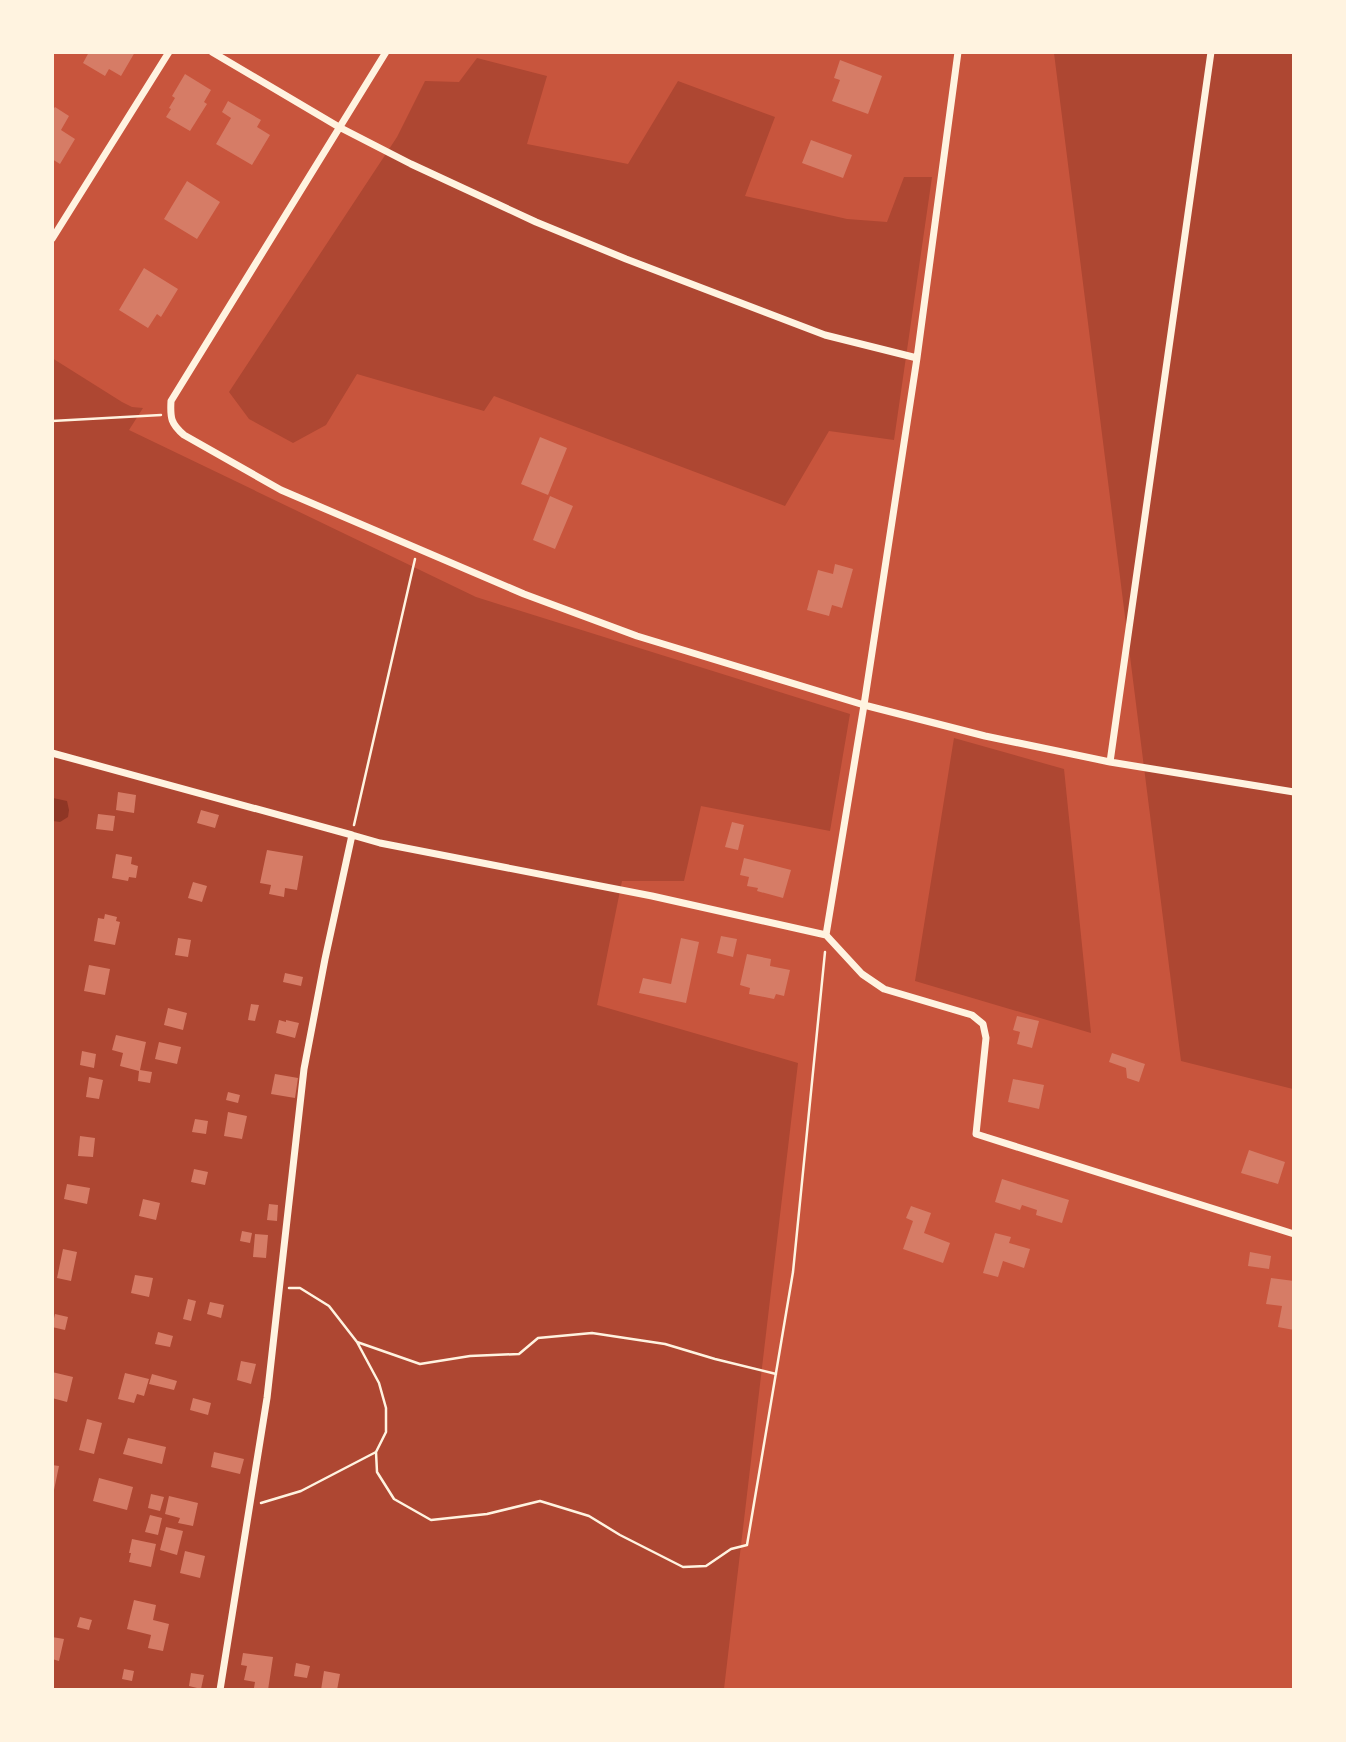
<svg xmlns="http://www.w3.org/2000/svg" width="1346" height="1742" viewBox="0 0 1346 1742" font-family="Georgia,serif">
<rect width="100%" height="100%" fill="#c8553d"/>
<!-- green -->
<path fill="#ae4732" d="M1054,53H1293V1089L1181,1061Z
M477,58L547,76L527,144L628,164L678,81L775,117L745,196L847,219L887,222L904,177H932L894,440L829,431L785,506L494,396L484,411L357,374L326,425L293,443L249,419L229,392L397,137L425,81L459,82Z
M52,358L122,402L132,407L143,408L129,430L476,597L850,714L830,831L701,806L684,881H622L597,1005L798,1063L724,1689H53Z
M954,738L1064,769L1091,1033L915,981Z"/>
<!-- water -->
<path fill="#8f3625" d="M53,798L67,801L69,810L68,817L60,822L53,821Z"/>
<!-- building -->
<path fill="#d67c66" d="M89,52H135L121,76L109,69L105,76L83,63Z
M840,60L882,76L868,114L832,101L840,80L834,78Z
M185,74L211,90L204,102L207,104L190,131L166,117L171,109L169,108L175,98L172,96Z
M228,101L261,120L257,127L270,135L252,165L216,144L231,118L222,112Z
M55,107L69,116L61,130L75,139L60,164L52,159V111Z
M811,140L852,155L843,178L802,163Z
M187,181L220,202L197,239L164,219Z
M144,268L178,289L161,317L157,314L148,328L119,310Z
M540,437L567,448L548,495L521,484Z
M550,496L573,506L555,549L533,540Z
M835,564L853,569L842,608L832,605L829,616L807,610L818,570L833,574Z
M118,792L136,795L134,813L116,810Z
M201,810L219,815L215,828L197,823Z
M98,814L115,816L113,831L96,829Z
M732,822L744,825L738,850L725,847Z
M267,850L303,856L297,890L285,888L284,897L269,894L271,885L260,883Z
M116,854L132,857L131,864L138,866L136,878L129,877L128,881L112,878Z
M744,858L791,870L783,898L757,891L758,888L747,886L749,877L740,875Z
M193,882L207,886L202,902L188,898Z
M105,914L117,917L116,921L120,922L115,945L94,941L98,918L104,919Z
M721,936L737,939L733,957L717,953Z
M178,938L191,940L188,957L175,955Z
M681,938L699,942L686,1003L639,993L643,978L671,984Z
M747,954L771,959L770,966L790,970L784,996L776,994L774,999L749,994L750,988L740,985Z
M89,965L110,969L105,995L84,991Z
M285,973L303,977L301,986L283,982Z
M251,1004L259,1005L255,1021L248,1020Z
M168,1008L187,1013L183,1030L164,1025Z
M1017,1016L1039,1021L1032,1048L1017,1044L1020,1032L1013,1030Z
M279,1020L286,1022V1020L299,1023L295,1038L276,1033Z
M116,1035L146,1042L140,1070L152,1072L150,1083L138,1081L139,1071L120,1066L123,1053L112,1050Z
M159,1042L181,1047L177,1064L155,1059Z
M82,1051L96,1054L94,1068L80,1065Z
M1112,1053L1145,1064L1139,1082L1127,1078L1126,1068L1109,1062Z
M275,1074L298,1078L295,1098L271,1094Z
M89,1077L103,1080L99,1099L86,1097Z
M1013,1079L1044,1085L1039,1109L1008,1102Z
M228,1092L240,1095L238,1103L226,1100Z
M228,1112L247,1116L242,1139L224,1136Z
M195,1119L208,1121L206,1134L192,1132Z
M80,1136L95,1138L93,1157L78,1156Z
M1249,1150L1285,1162L1278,1184L1241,1173Z
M194,1169L208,1172L205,1185L191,1182Z
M1002,1179L1069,1200L1062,1223L1036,1215L1037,1210L1022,1205L1020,1210L995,1202Z
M67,1184L90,1188L87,1204L64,1199Z
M143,1199L160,1203L156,1220L139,1216Z
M269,1204L278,1205L277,1221L267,1220Z
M911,1206L931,1213L924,1233L950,1243L943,1263L903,1249L913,1221L906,1218Z
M242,1231L252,1233L250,1243L240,1241Z
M995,1233L1011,1237L1009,1243L1030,1249L1024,1268L1003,1261L998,1277L983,1273Z
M255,1234L268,1235L266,1258L253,1257Z
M63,1249L77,1252L71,1281L57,1278Z
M1250,1252L1271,1256L1269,1269L1248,1266Z
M135,1275L153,1278L149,1297L131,1293Z
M1271,1278L1294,1281V1330L1278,1327L1282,1306L1266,1304Z
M188,1299L196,1301L191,1321L183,1319Z
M210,1302L224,1305L221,1318L207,1314Z
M55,1314L68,1317L65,1330L52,1327Z
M158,1332L173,1336L170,1347L155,1344Z
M241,1361L256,1364L251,1384L237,1380Z
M52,1372L73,1377L67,1402L52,1398Z
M125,1373L149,1379L144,1396L137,1394L134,1403L118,1399Z
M152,1374L177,1381L174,1390L149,1384Z
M193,1398L211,1403L208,1415L190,1410Z
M87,1419L102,1423L94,1454L79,1450Z
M128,1438L166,1447L162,1464L123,1454Z
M214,1452L244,1459L240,1474L211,1467Z
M52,1465L59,1466L54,1490L52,1489Z
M99,1478L133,1487L127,1510L93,1501Z
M151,1494L164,1497L160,1511L148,1508Z
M169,1496L198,1503L193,1526L178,1523L180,1518L165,1514Z
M150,1515L162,1518L158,1535L145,1532Z
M166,1527L183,1531L177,1555L160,1550Z
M132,1539L156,1544L151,1567L129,1562L131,1553H129Z
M185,1551L205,1556L200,1578L180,1573Z
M134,1600L156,1605L153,1620L169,1624L163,1651L148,1648L151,1635L127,1629Z
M80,1617L92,1620L89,1630L77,1627Z
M52,1637L64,1639L59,1661L52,1659Z
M243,1653L273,1657L268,1690L254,1688L255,1682L244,1680L247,1666L241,1665Z
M296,1663L310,1666L307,1678L294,1676Z
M124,1669L134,1671L132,1681L122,1679Z
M324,1671L340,1674L337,1690H321Z
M191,1673L204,1675L201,1689L189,1686Z"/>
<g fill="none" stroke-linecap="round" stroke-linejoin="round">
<!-- path -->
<path stroke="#fff3e0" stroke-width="2.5" d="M52,421L161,415
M354,825L415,559
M289,1288H300L329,1306L357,1342L420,1364L470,1356L519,1354L538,1338L592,1333L665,1344L715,1359L776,1374
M357,1342L379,1383L386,1408V1432L376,1452L377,1472L394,1499L431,1520L487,1514L540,1501L589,1516L620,1535L683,1567L706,1566L731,1549L747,1545L793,1272L825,952
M261,1503L301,1491L376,1452"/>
<!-- minor -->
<path stroke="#fff3e0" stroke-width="7" d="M212,52L339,127L411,164L536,222L626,259L825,335L917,358
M386,52L171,401C170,418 171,424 184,435L281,490L524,594L637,636L864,705L985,736L1110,762L1294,792
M52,239L169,52
M52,753L352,835L325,959L304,1069L267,1398L220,1690
M1110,762L1211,52
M352,835L380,843L652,896L826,935L862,974L884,989L972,1015L983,1024L986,1038L976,1134L1294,1234
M826,935L864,705L917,358L958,52"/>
</g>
<!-- border -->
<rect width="1346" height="1742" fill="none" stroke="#fff3e0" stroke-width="108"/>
</svg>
